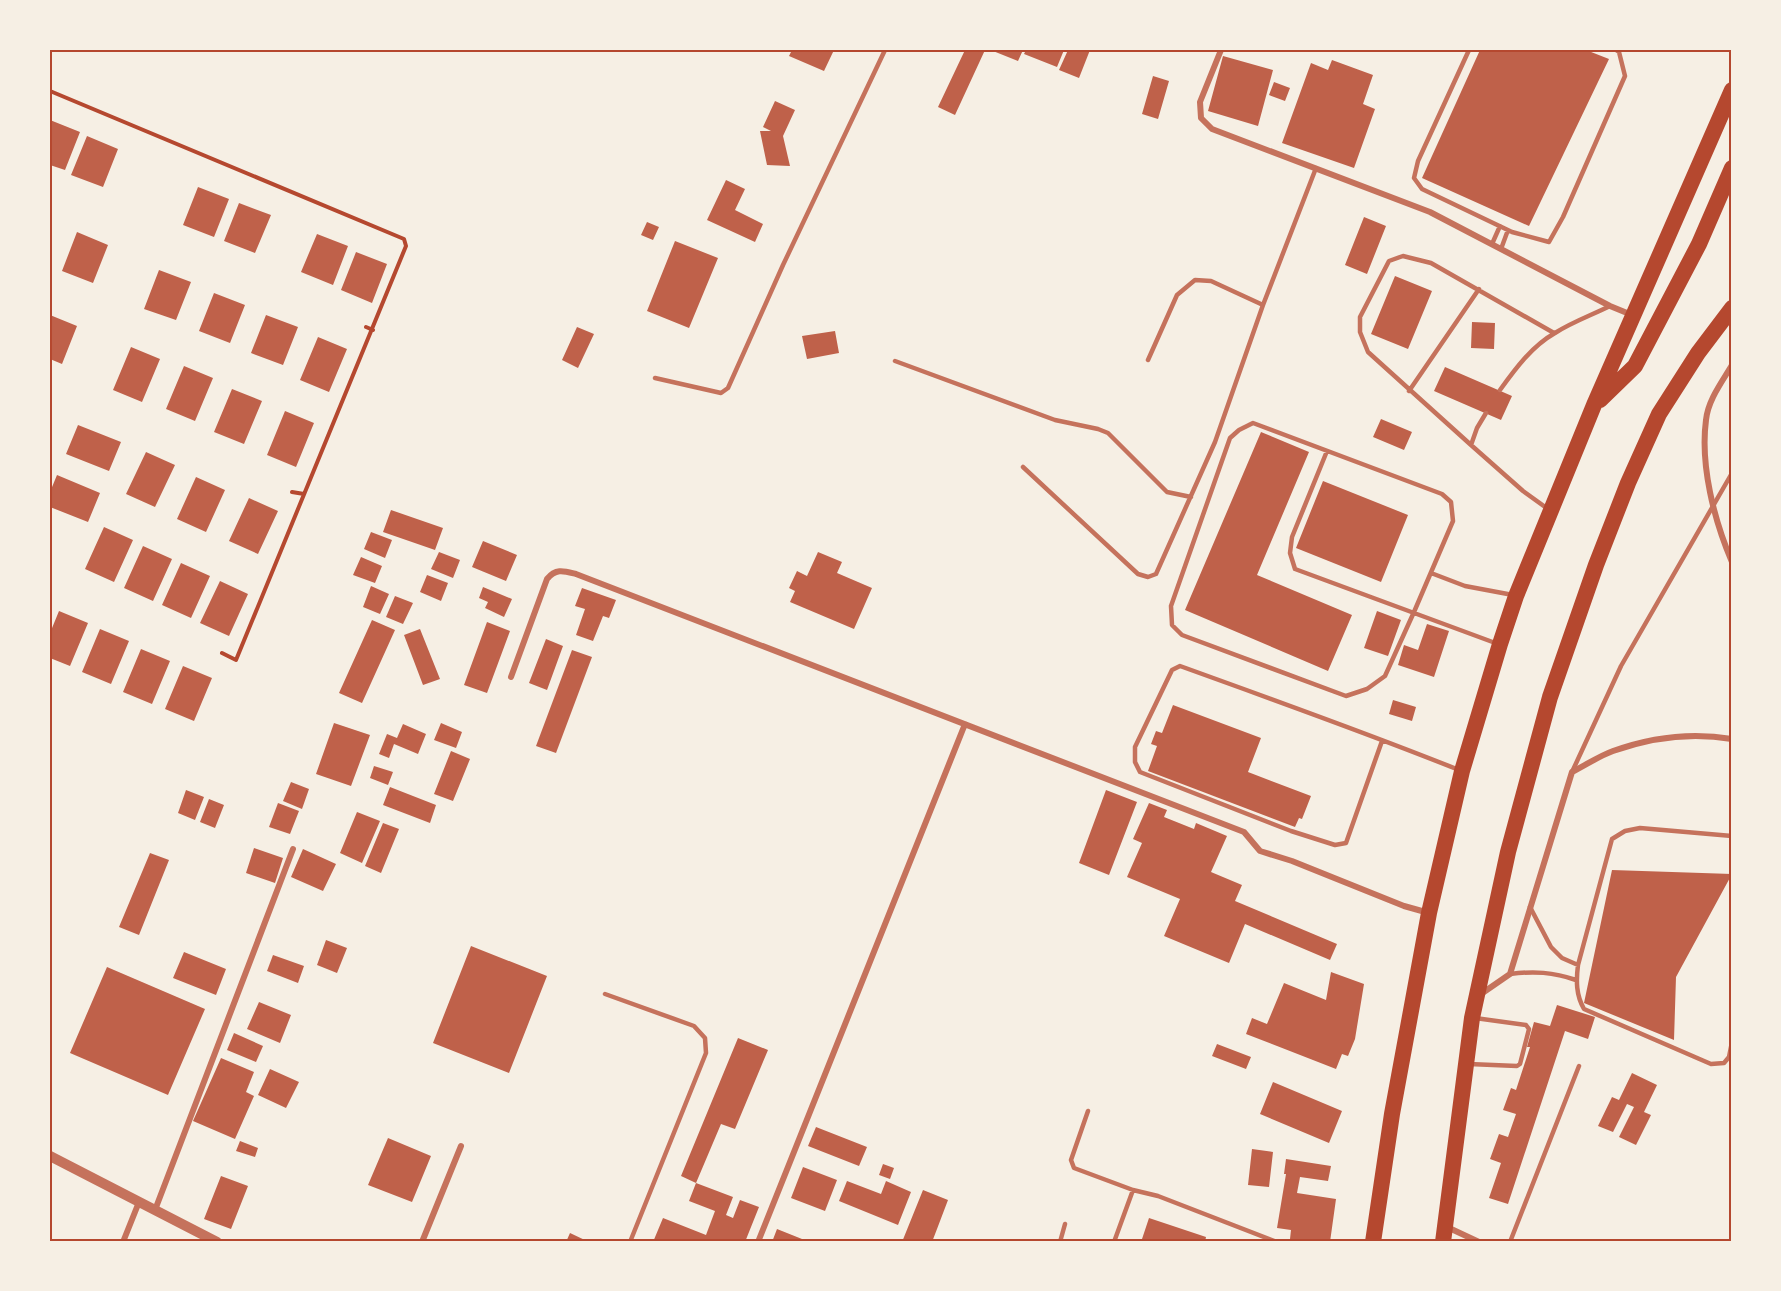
<svg xmlns="http://www.w3.org/2000/svg" width="1781" height="1291" viewBox="0 0 1781 1291" font-family="Lato,sans-serif">
<rect width="100%" height="100%" fill="#f6efe4"/>
<!-- building -->
<path fill="#bf614a" d="M792,50H834L824,71L789,56Z
M965,50H985L955,115L938,107Z
M994,50H1023L1018,61L993,51Z
M1026,50H1064L1057,67L1024,54Z
M1068,50H1090L1079,78L1059,70Z
M1480,50H1586L1609,59L1529,226L1422,178Z
M1223,56L1273,70L1258,126L1208,111Z
M1332,60L1373,75L1363,104L1375,109L1354,168L1282,143L1311,63L1328,70Z
M1153,76L1169,81L1158,119L1142,114Z
M1274,82L1290,88L1285,101L1269,95Z
M775,101L795,110L783,136L790,166L767,165L760,131H771L763,127Z
M50,120L80,132L65,170L50,165Z
M87,136L118,149L103,187L71,175Z
M726,180L745,189L735,210L763,224L755,242L707,220Z
M198,187L229,199L214,237L183,225Z
M239,203L271,215L255,253L224,241Z
M1364,217L1386,226L1367,274L1345,265Z
M647,222L659,227L653,240L641,235Z
M77,232L108,245L93,283L62,271Z
M317,234L348,246L333,285L301,272Z
M675,241L718,258L689,328L647,311Z
M356,252L387,264L372,303L341,290Z
M159,270L191,282L176,320L144,309Z
M1395,276L1432,291L1408,349L1371,334Z
M214,293L245,305L230,343L199,331Z
M50,315L77,326L62,364L50,359Z
M266,315L298,327L283,365L251,353Z
M1472,322L1495,323L1494,349L1471,348Z
M577,327L594,334L578,368L562,360Z
M835,331L839,353L807,359L802,336Z
M318,337L347,349L329,392L300,380Z
M131,347L160,359L142,402L113,390Z
M184,366L213,378L195,421L166,409Z
M1445,367L1512,396L1501,420L1434,391Z
M232,389L262,401L244,444L214,432Z
M285,411L314,423L296,467L267,455Z
M1381,419L1412,432L1404,450L1373,437Z
M78,425L121,442L109,471L66,454Z
M1261,432L1309,452L1257,575L1352,615L1328,671L1185,610Z
M146,452L175,465L155,507L126,494Z
M57,475L100,493L88,522L50,507V492Z
M196,477L225,490L206,532L177,519Z
M1323,481L1408,515L1381,582L1296,548Z
M249,498L278,511L258,554L229,541Z
M391,510L443,528L435,550L383,532Z
M104,527L133,540L114,582L85,569Z
M371,532L392,540L385,558L364,549Z
M483,541L517,555L506,581L472,567Z
M143,546L172,559L153,601L124,588Z
M439,552L460,560L453,578L431,569Z
M818,552L842,562L837,573L872,588L854,629L790,602L795,591L789,588L797,571L807,576Z
M361,557L382,566L375,583L353,575Z
M181,563L210,576L191,618L162,605Z
M427,575L448,583L441,601L420,592Z
M220,581L248,594L229,636L200,623Z
M371,586L389,594L380,614L363,607Z
M483,587L512,599L504,617L485,608L488,602L479,598Z
M582,588L616,600L609,618L603,616L593,641L576,635L585,609L575,606Z
M395,596L413,603L403,624L386,617Z
M59,611L88,623L70,666L50,658V633Z
M1377,611L1401,620L1388,656L1364,648Z
M372,620L395,630L362,703L339,693Z
M487,622L510,631L487,693L464,685Z
M1427,624L1449,631L1434,677L1398,665L1404,645L1418,650Z
M100,629L129,641L111,684L82,672Z
M420,629L440,679L423,685L404,635Z
M546,639L563,646L547,690L529,683Z
M141,649L170,661L152,704L123,692Z
M572,650L592,657L556,753L536,746Z
M183,666L212,678L194,721L165,709Z
M1393,700L1416,707L1412,721L1389,714Z
M1173,705L1261,738L1248,772L1311,796L1302,819L1299,818L1295,827L1148,771L1157,746L1151,744L1156,731L1162,733Z
M334,723L370,735L351,786L316,774Z
M441,723L462,732L456,748L434,740Z
M403,724L426,734L418,754L394,744L389,758L379,754L387,734L397,738Z
M451,751L470,759L453,801L434,794Z
M374,766L393,772L388,785L370,778Z
M291,782L309,789L302,809L283,801Z
M390,787L436,805L430,823L383,805Z
M186,790L204,797L195,820L178,813Z
M1106,790L1137,802L1109,875L1079,863Z
M209,799L224,805L215,828L200,822Z
M278,803L299,811L290,834L269,827Z
M1149,803L1167,810L1164,817L1194,829L1196,823L1227,836L1211,872L1242,885L1235,901L1337,944L1330,960L1245,924L1229,963L1164,936L1180,899L1127,877L1142,843L1133,839Z
M357,812L380,821L362,863L340,853Z
M383,823L399,829L381,873L365,866Z
M254,848L283,858L275,883L246,873Z
M303,849L336,864L323,891L291,877Z
M150,853L169,860L139,935L119,927Z
M1612,870L1732,874L1676,977L1674,1040L1584,1003Z
M326,940L347,948L337,973L317,965Z
M471,946L547,976L509,1073L433,1043Z
M184,952L226,969L216,995L173,978Z
M273,955L304,966L298,983L267,971Z
M107,967L205,1009L168,1095L70,1053Z
M1331,972L1364,984L1355,1039L1348,1056L1342,1054L1336,1069L1246,1034L1252,1018L1267,1024L1284,983L1326,1000Z
M259,1002L291,1015L280,1043L247,1029Z
M1557,1005L1595,1017L1588,1039L1565,1031L1508,1204L1489,1198L1501,1163L1490,1159L1499,1134L1508,1137L1516,1114L1503,1110L1511,1088L1516,1090L1530,1047H1527L1534,1022L1550,1026Z
M234,1033L263,1046L256,1062L227,1050Z
M738,1038L768,1050L735,1129L721,1124L696,1183L681,1176Z
M1217,1044L1251,1057L1246,1069L1212,1056Z
M221,1058L254,1072L246,1092L254,1096L235,1139L193,1121Z
M270,1069L299,1082L286,1108L258,1095Z
M1632,1073L1657,1085L1644,1112L1651,1115L1636,1145L1619,1137L1634,1107L1627,1104L1613,1132L1598,1126L1612,1097L1619,1100Z
M1273,1082L1342,1111L1329,1143L1260,1114Z
M816,1127L867,1147L859,1166L808,1146Z
M388,1138L431,1156L412,1202L368,1185Z
M240,1141L258,1148L255,1157L236,1151Z
M1252,1149L1273,1152L1269,1187L1248,1185Z
M1286,1159L1331,1166L1328,1181L1300,1177L1297,1193L1336,1199L1330,1242H1307L1290,1239L1291,1230L1277,1228L1286,1174H1284Z
M883,1164L894,1168L890,1179L879,1175Z
M803,1167L837,1180L825,1211L791,1198Z
M221,1176L248,1186L231,1229L204,1219Z
M847,1181L881,1194L886,1181L911,1192L898,1225L839,1201Z
M696,1183L733,1197L726,1215L733,1218L740,1200L759,1207L745,1242H653L663,1218L706,1235L715,1211L689,1201Z
M923,1190L948,1200L937,1229L932,1242H902Z
M1149,1218L1206,1237L1205,1242H1141Z
M777,1229L807,1241V1242H772Z
M570,1233L589,1242H566Z"/>
<g fill="none" stroke-linecap="round" stroke-linejoin="round">
<!-- path -->
<path stroke="#b5482f" stroke-width="4" d="M50,91L404,239L406,246L236,660L222,653
M366,327L373,330
M292,492L304,494"/>
<!-- service -->
<path stroke="#c5725c" stroke-width="4.5" d="M1469,50L1418,161L1414,178L1422,189L1512,232L1549,242L1563,217L1625,76L1619,52L1616,50
M1492,244L1500,226
M1501,249L1508,230
M1148,360L1177,295L1195,280L1211,281L1263,305
M895,361L1055,420L1098,429L1108,433L1167,492L1191,497
M655,378L721,393L728,388L783,265L885,50
M1500,390C1515,369 1532,346 1555,333C1572,322 1592,315 1610,306
M1409,391L1479,289
M1486,413L1477,428L1471,445L1523,491L1548,509
M1253,423L1442,494L1451,502L1453,521L1414,612L1385,676L1367,689L1346,696L1182,635L1172,625L1171,606L1230,438L1239,430Z
M1471,445L1368,352L1360,332V317L1389,261L1403,256L1431,263L1554,333
M1327,451L1292,537L1290,553L1295,569L1498,644
M1023,467L1138,574L1148,577L1156,574L1215,442L1263,305L1316,168
M1431,573L1465,586L1513,595
M1382,741L1346,843L1335,845L1291,831L1140,772L1135,762V747L1172,670L1180,666C1274,700 1367,733 1459,770
M1572,772L1621,666L1732,473
M1732,836L1640,828L1625,831L1612,839L1578,965C1576,981 1576,995 1584,1009L1711,1064L1724,1063L1729,1057L1732,1042
M1530,907L1551,947L1562,958L1578,965
M1510,974C1534,971 1553,972 1576,980
M605,994L694,1026L705,1038L706,1053L630,1242
M1469,1064L1517,1066L1520,1064L1529,1029L1526,1025L1475,1018
M1088,1111L1071,1160L1074,1168L1133,1190L1158,1196L1277,1242
M1060,1242L1065,1224
M1114,1242L1133,1190
M1510,1242L1579,1066"/>
<!-- minor -->
<path stroke="#c5725c" stroke-width="6" d="M1221,50L1200,102L1201,118L1212,129L1430,212L1610,306L1632,315
M1732,365C1722,382 1708,400 1706,420C1700,465 1714,520 1732,562
M511,677L547,579C556,568 564,571 576,574L1244,832L1260,851L1292,861L1404,906L1429,913
M1481,994L1510,974L1572,772C1586,765 1599,756 1613,751C1652,737 1691,732 1732,739
M155,1210L293,849
M1447,1227L1479,1242
M123,1242L139,1202
M422,1242L461,1146
M758,1242L965,724"/>
<!-- tertiary -->
<path stroke="#c5725c" stroke-width="10" d="M50,1156L217,1242"/>
<!-- trunk -->
<path stroke="#b5482f" stroke-width="16" d="M1600,400L1635,366L1699,244L1732,168
M1373,1242L1392,1114L1429,913L1462,771L1500,644L1516,596L1594,405L1732,90
M1443,1242L1472,1018L1508,852L1550,697L1596,565L1628,483L1659,414L1698,353L1732,308"/>
</g>
<!-- border -->
<rect width="1781" height="1291" fill="none" stroke="#f6efe4" stroke-width="102"/>
<rect x="51" y="51" width="1679" height="1189" fill="none" stroke="#b5482f" stroke-width="2"/>
</svg>
